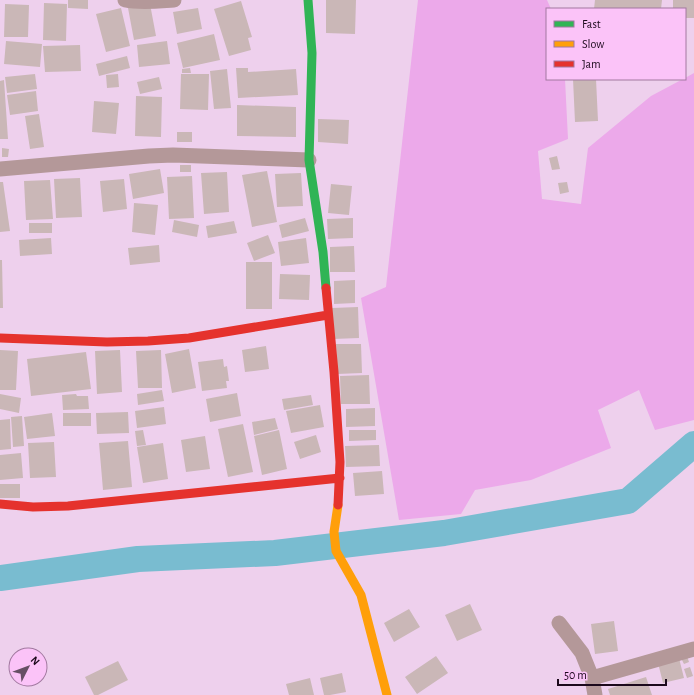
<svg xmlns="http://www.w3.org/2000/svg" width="694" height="695" viewBox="0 0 694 695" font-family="'Alegreya Sans',sans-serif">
<rect width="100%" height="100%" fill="#eed0ed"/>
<!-- green -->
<path fill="#eca9ea" d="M418,0H547L551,9H547V79H565L568,139L538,151L542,199L581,204L588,148L651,96L683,79H685V78L694,73V420L655,430L639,390L598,410L611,448L531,480L475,490L461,514L399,520L361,298L386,287Z"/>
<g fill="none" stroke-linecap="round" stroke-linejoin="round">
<!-- river -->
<path stroke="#79bcd0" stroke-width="26" d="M0,578L138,559L275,553L444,533L628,501L694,444"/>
</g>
<!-- building -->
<path fill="#cab7b7" d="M68,0H88V9L68,8Z
M326,0H356L355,34L326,33Z
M595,0H662L661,9H594Z
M673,0H694V18H685V9H673Z
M241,1L252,37L248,38L251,50L229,56L214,9Z
M44,3L67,4L66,41L43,40Z
M5,4L29,5L28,37H4Z
M150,4L156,36L134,40L128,8Z
M121,8L130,46L106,52L96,14Z
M198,8L202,29L177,34L173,12Z
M214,34L220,60L183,68L177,43Z
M6,41L42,44L40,67L4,64Z
M167,41L170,64L139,67L137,45Z
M80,45L81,71L45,72L43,46Z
M127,56L130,68L99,76L96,64Z
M190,68L191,73H182V69Z
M236,68H248V72L296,69L298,95L238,98Z
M227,69L231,108L214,109L210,71Z
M35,74L37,89L7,93L5,77Z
M118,74L119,87L107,88L106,75Z
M181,74H209L208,110L180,109Z
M159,77L162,89L140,94L137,82Z
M573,79H596L598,121L575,122Z
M4,80L8,139H0V81Z
M36,91L38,111L10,115L7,95Z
M136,96L162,97L161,137L135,136Z
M94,101L119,103L116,134L92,132Z
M237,105L296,107V137L237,136Z
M39,114L44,147L30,149L25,116Z
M318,119L349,120L348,144L318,142Z
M177,132H192V142H177Z
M2,148L9,149L8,157H2Z
M557,156L560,169L552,170L549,158Z
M180,165H191V172H180Z
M160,169L164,193L133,199L129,174Z
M267,171L277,222L252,227L242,175Z
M227,172L229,212L204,214L201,173Z
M301,173L303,206L277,207L275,174Z
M192,176L194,218L169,219L167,177Z
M80,178L82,217L56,218L54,179Z
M124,179L127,209L103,212L100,181Z
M50,180L53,219L26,220L24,181Z
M0,182H3L10,231L0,232Z
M567,182L569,192L560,194L558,183Z
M331,184L352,186L349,215L328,213Z
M134,203L158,205L155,235L132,232Z
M305,218L309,231L282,238L279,225Z
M353,218V238L328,239L327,219Z
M174,220L199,225L197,237L172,232Z
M234,221L237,233L208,238L206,226Z
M29,223H52V233H29Z
M268,235L275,253L254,261L247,243Z
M51,238L52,254L20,256L19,240Z
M306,238L309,263L281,266L278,242Z
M159,245L160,262L130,265L128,248Z
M354,246L355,272H330V247Z
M0,260H2L3,308H0Z
M246,262H272V309H246Z
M280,274L310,275L309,300L279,299Z
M355,280V303L334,304V281Z
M358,307L359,338L333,339L332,308Z
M336,344H361L362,373L337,374Z
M266,346L269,369L245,372L242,350Z
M189,349L196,388L172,393L165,354Z
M0,350L18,351L16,390H0Z
M120,350L122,392L97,394L95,351Z
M161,350L162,388H138L136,351Z
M86,352L91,389L31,396L27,359Z
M223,359L224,367L227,366L229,381H226L227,388L202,391L198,362Z
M369,375L370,404H341L340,376Z
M162,390L164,401L138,405L137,394Z
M237,393L241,416L210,422L206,399Z
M0,394L21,398L19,413L0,409Z
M76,394L77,396H88L89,409L63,410L62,395Z
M311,395L313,405L284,410L282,399Z
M320,405L324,427L291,433L286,411Z
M164,407L166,424L137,428L135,411Z
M375,408V426L346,427V409Z
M128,412L129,433L97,434L96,413Z
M52,413L55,436L27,439L24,417Z
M63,413H91V426H63Z
M22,416L24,446L13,447L11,417Z
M275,418L278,429L254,435L252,422Z
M10,419L11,449L0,450V420Z
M243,424L253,472L228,477L218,429Z
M143,430L146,445L137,446L135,431Z
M279,430L287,469L262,475L254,436Z
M349,430H376V440L349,441Z
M316,435L321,452L300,459L294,442Z
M205,436L210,469L186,472L181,440Z
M128,441L132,487L103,490L99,443Z
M54,442L56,477L30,478L28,443Z
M163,443L168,479L143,483L137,447Z
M379,445L380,466L346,467L345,446Z
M21,453L23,478L0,480V455Z
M382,471L384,494L355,496L353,473Z
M0,484H20V498H0Z
M470,604L482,630L457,641L445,615Z
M409,609L420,627L394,642L384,623Z
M614,621L618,651L595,654L591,624Z
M436,656L448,673L417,694L405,677Z
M687,656L689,662L684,664L681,658Z
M679,658L684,678L663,683L658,663Z
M118,661L128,680L98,695H94L85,677Z
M690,667L693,676L687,678L684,669Z
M342,673L346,692L330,695H324L320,678Z
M646,677L652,695H610L608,689Z
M310,678L314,695H289L286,684Z"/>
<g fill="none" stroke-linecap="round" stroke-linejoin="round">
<!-- street -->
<path stroke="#b49899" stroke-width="15" d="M125,0C141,3 158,1 174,0
M0,169L149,156L173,155L309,160
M559,623L582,653L592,678L595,695
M592,678L694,649"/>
<!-- fast -->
<path stroke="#30b455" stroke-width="9" d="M308,0L312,53L309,160L323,252L326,288"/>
<!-- slow -->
<path stroke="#ff9f0a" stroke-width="9" d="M338,505L334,532L336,551L361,595L387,695"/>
<!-- jam -->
<path stroke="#e5322d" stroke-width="9" d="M326,288L334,372L340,462L338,505
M0,338L107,342L148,341L189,338L328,315
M0,504L33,507L68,506L340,478"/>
</g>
<!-- legend -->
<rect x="546" y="8" width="140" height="72" fill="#fbc3f8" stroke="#a279a0"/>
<rect x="554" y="21" width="20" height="6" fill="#30b455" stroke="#a279a0"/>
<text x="582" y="28" font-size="12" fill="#1c091c">Fast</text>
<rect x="554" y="41" width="20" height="6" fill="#ff9f0a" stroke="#a279a0"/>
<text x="582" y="48" font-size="12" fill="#1c091c">Slow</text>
<rect x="554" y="61" width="20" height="6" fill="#e5322d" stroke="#a279a0"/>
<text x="582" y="68" font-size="12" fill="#1c091c">Jam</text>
<!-- north arrow -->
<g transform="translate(28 667) rotate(48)"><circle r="19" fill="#fbc3f8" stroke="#a279a0"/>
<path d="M0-3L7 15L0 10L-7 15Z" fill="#664f65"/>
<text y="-6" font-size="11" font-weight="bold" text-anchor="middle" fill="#1c091c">N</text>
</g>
<!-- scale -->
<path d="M558 679v6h108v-6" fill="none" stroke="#1c091c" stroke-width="2"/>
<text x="564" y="679" font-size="12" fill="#1c091c" stroke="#fbc3f8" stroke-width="3" paint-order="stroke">50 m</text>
</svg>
